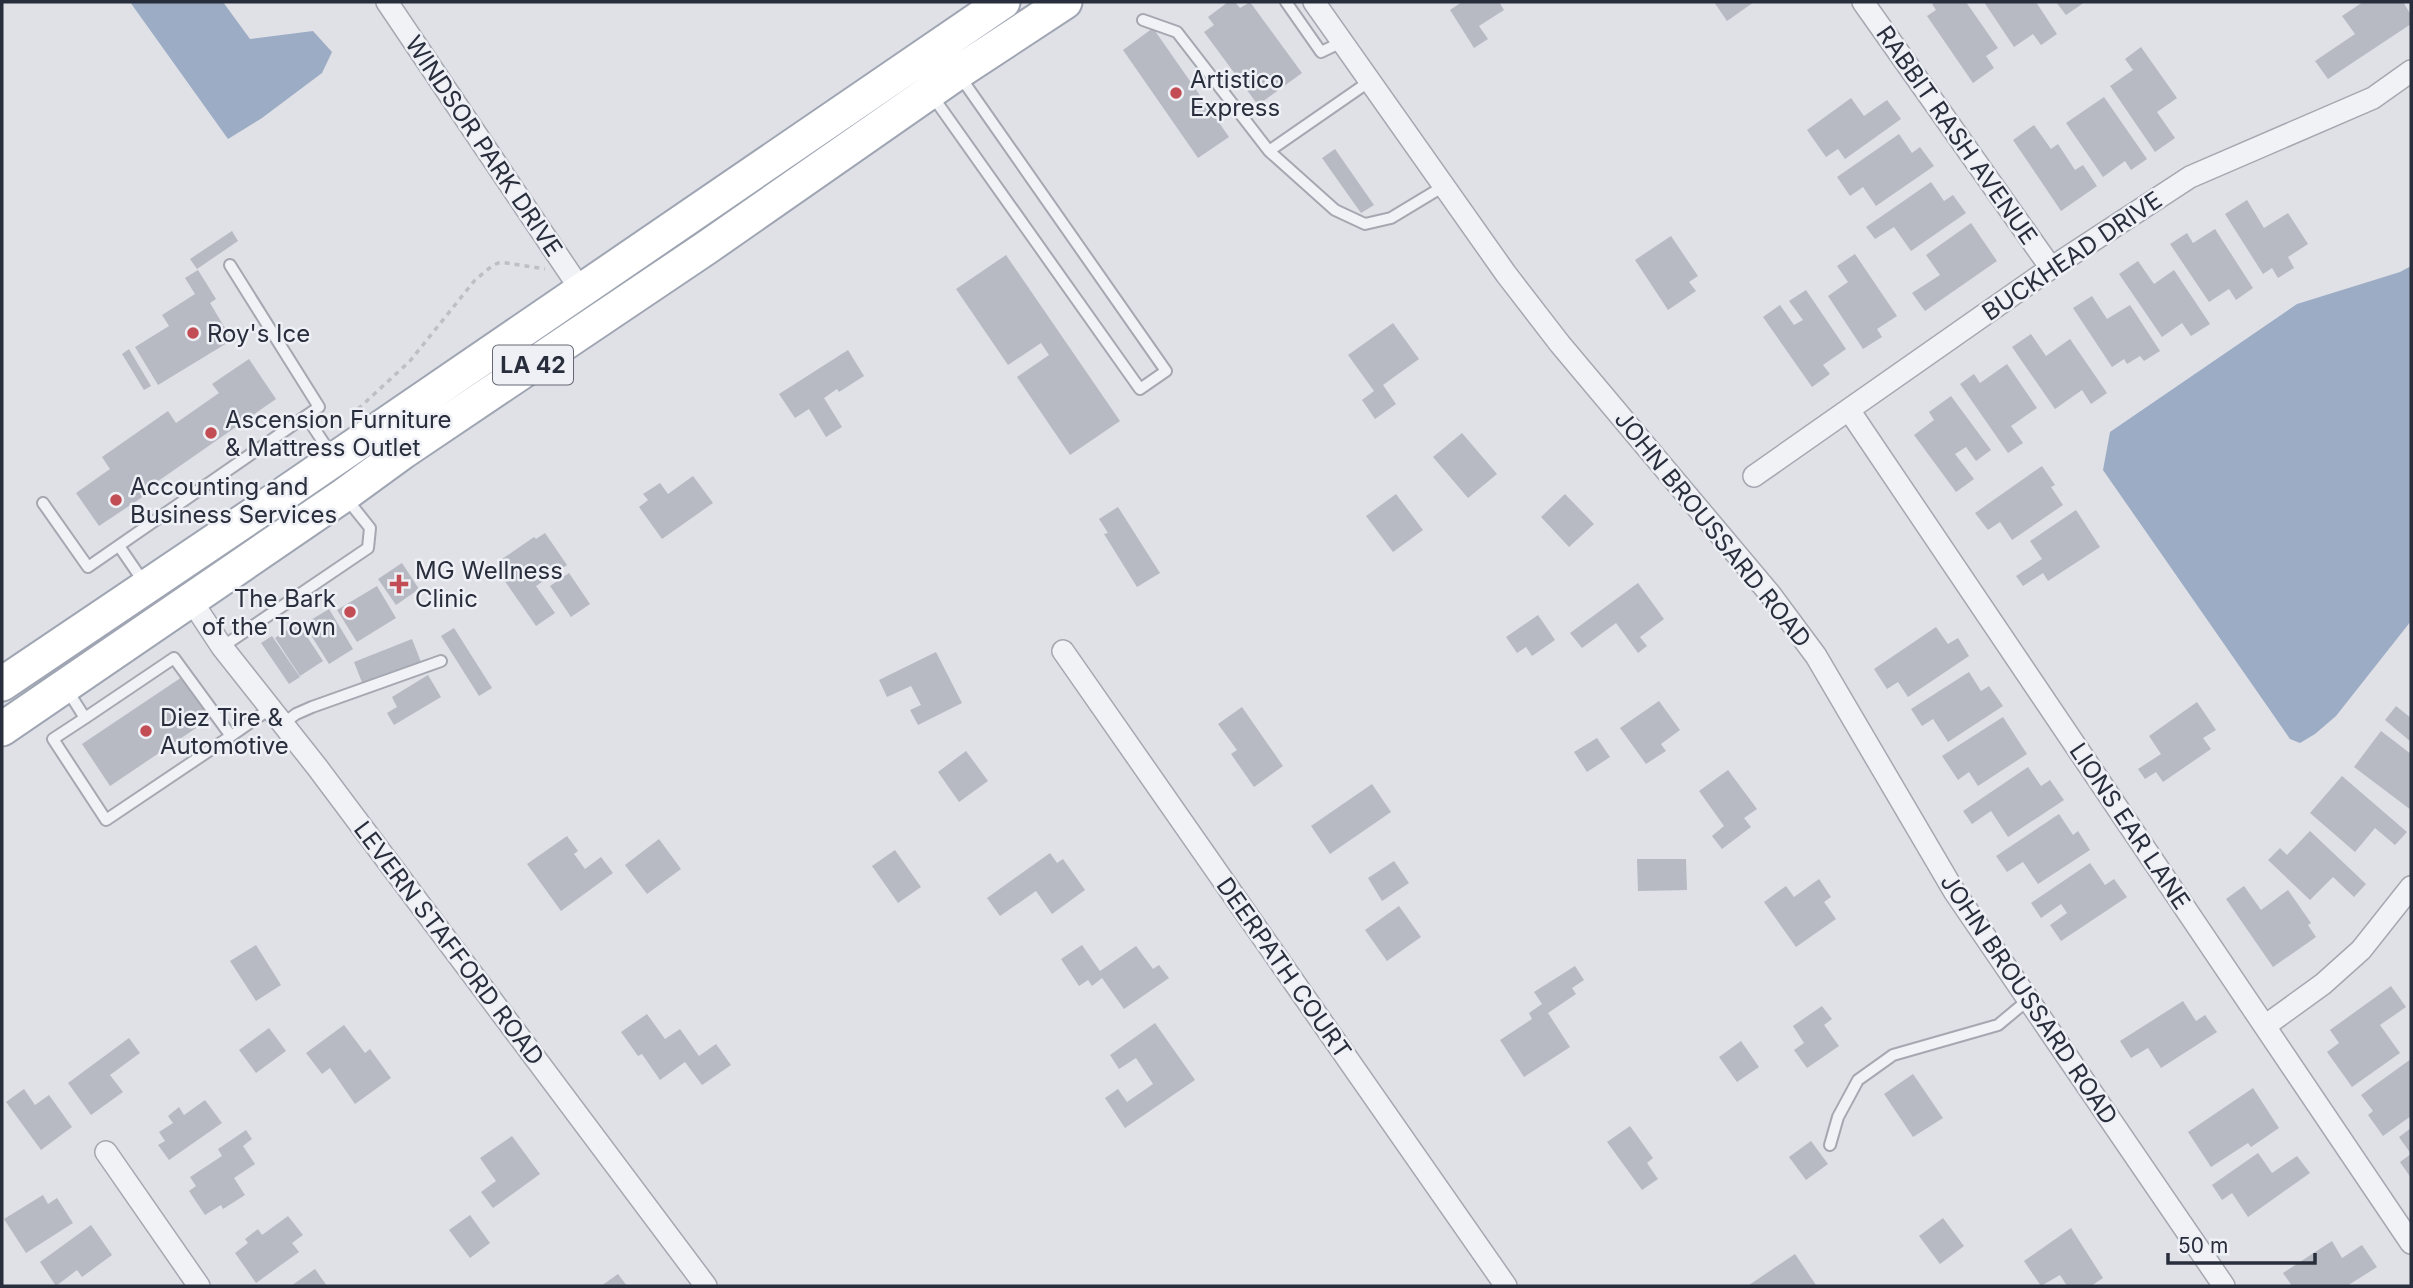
<svg xmlns="http://www.w3.org/2000/svg" width="2413" height="1288" viewBox="0 0 2413 1288" font-family="Inter,sans-serif">
<rect width="100%" height="100%" fill="#dfe1e7"/>
<!-- water -->
<path fill="#9cacc4" d="M130,2H223L250,39L313,31L332,52L322,73L262,118L228,139Z
M2411,266V621L2336,716L2315,734L2300,743L2290,739L2103,470L2110,432L2297,304L2400,272Z"/>
<!-- building -->
<path fill="#b7bac3" d="M1228,2H1235L1240,8L1250,2L1302,73L1258,105L1204,32L1214,25L1208,17Z
M1462,2H1499L1504,10L1479,26L1488,39L1474,48L1450,10Z
M1714,2H1754L1727,21Z
M1936,2H1966L1998,48L1986,56L1994,68L1973,83L1927,16L1936,10L1932,4Z
M1984,2H2036L2057,34L2041,45L2033,34L2014,47Z
M2056,2H2085L2066,15Z
M2363,2H2403L2411,15V24L2328,79L2315,61L2355,34L2342,16Z
M1153,28L1229,137L1198,158L1123,50Z
M2141,47L2177,98L2157,112L2175,138L2155,152L2110,86L2133,70L2125,59Z
M2104,97L2147,159L2131,170L2125,161L2103,177L2066,123Z
M1851,98L1864,116L1887,100L1901,119L1845,159L1838,149L1826,157L1807,130Z
M2034,125L2051,149L2058,144L2075,170L2083,165L2097,186L2061,211L2013,140Z
M1899,134L1912,153L1920,147L1934,166L1876,206L1863,187L1850,196L1837,177Z
M1335,149L1374,205L1361,213L1322,158Z
M1931,182L1944,201L1953,195L1966,213L1911,251L1894,227L1875,239L1866,227Z
M2247,200L2264,228L2288,213L2308,244L2288,257L2294,268L2278,278L2272,268L2263,274L2225,214Z
M1971,223L1997,261L1925,311L1912,293L1940,275L1926,255Z
M2215,229L2253,288L2236,300L2229,289L2209,302L2170,244L2187,233L2193,243Z
M232,231L238,241L197,269L190,259Z
M1671,236L1698,276L1689,282L1696,291L1668,310L1635,260Z
M1855,254L1897,316L1877,329L1882,337L1863,349L1828,296L1848,282L1837,266Z
M1006,255L1120,421L1070,455L1017,377L1049,355L1041,343L1008,365L956,289Z
M2138,261L2154,284L2174,270L2210,324L2191,336L2182,323L2162,337L2119,274Z
M198,270L216,299L210,303L232,340L158,385L135,347L169,326L162,315L195,294L185,278Z
M1806,290L1846,349L1823,365L1830,374L1812,387L1763,317L1780,305L1794,325L1803,320L1789,301Z
M2092,296L2107,319L2130,305L2160,351L2144,361L2140,356L2127,364L2124,359L2112,367L2073,308Z
M1393,323L1419,359L1383,385L1396,404L1375,419L1362,400L1374,391L1348,355Z
M2031,334L2046,356L2070,339L2107,393L2091,404L2082,390L2055,409L2012,347Z
M129,349L151,386L144,390L122,354Z
M848,350L864,376L839,392L837,389L824,398L842,427L826,437L809,409L795,418L779,394Z
M249,359L276,399L141,493L144,496L99,526L76,493L110,469L102,457L168,411L176,423L219,393L212,384Z
M2007,364L2037,408L2011,426L2023,443L2008,453L1960,384L1974,374L1980,383Z
M1951,396L1991,450L1976,461L1966,447L1955,454L1974,479L1956,492L1914,435L1934,420L1929,412Z
M1462,433L1497,474L1468,498L1433,457Z
M2042,466L2055,485L2051,487L2063,505L2012,540L2000,522L1988,530L1975,513Z
M693,476L713,503L662,539L639,507L648,500L643,494L660,483L668,494Z
M1396,494L1423,530L1393,552L1366,516Z
M1565,494L1594,524L1569,547L1541,517Z
M1118,507L1160,573L1137,587L1104,534L1108,533L1099,519Z
M2076,510L2100,547L2048,581L2043,573L2023,586L2016,576L2042,559L2030,541Z
M545,533L567,565L536,586L555,613L536,626L495,567L504,561L502,559L534,537L536,539Z
M402,563L419,589L396,605L378,579Z
M569,573L590,604L571,617L550,586Z
M1638,583L1664,619L1640,637L1647,646L1638,653L1616,623L1582,648L1570,633Z
M377,586L396,618L357,642L337,610Z
M329,609L353,649L329,664L304,624Z
M1538,615L1555,640L1532,656L1526,647L1517,653L1506,637Z
M298,623L323,661L300,676L275,638Z
M1936,627L1948,644L1958,638L1969,656L1908,697L1898,682L1887,689L1874,669Z
M454,628L492,688L479,696L441,636Z
M272,636L300,677L289,684L261,643Z
M412,639L421,662L363,685L354,662Z
M936,652L962,703L918,725L910,710L921,705L911,686L887,697L879,680Z
M1969,672L1981,691L1989,686L2003,706L1948,742L1933,719L1922,726L1911,709Z
M428,675L441,697L394,725L387,713L397,707L392,697Z
M182,677L211,718L110,786L82,744Z
M1659,701L1680,730L1661,744L1666,751L1646,764L1620,728Z
M2197,702L2216,730L2203,738L2211,749L2163,782L2156,772L2145,779L2138,769L2161,754L2149,736Z
M2396,706L2411,718V742L2385,720Z
M1242,707L1283,766L1254,787L1231,754L1237,750L1218,724Z
M2003,717L2027,754L1978,786L1969,772L1958,780L1942,756Z
M2381,731L2411,754V810L2354,767Z
M1597,738L1610,757L1587,772L1574,752Z
M966,751L988,781L959,802L938,772Z
M2028,767L2041,786L2050,780L2064,800L2008,837L1991,811L1972,824L1963,811Z
M1728,770L1757,809L1744,818L1751,827L1722,849L1712,836L1724,826L1699,791Z
M2342,776L2407,832L2395,845L2375,828L2355,852L2310,813Z
M1372,784L1391,812L1330,854L1311,826Z
M2059,814L2073,835L2078,831L2090,850L2038,884L2023,862L2007,872L1996,856Z
M2310,831L2366,884L2354,897L2333,877L2310,900L2268,860L2280,848L2287,855Z
M567,836L578,851L574,854L585,869L601,857L613,873L561,911L527,864Z
M659,839L681,869L647,894L625,865Z
M895,850L921,887L898,903L872,866Z
M1050,853L1057,863L1063,859L1085,890L1052,914L1036,891L1000,916L987,898Z
M1637,859H1686L1687,890L1638,891Z
M1394,861L1409,883L1382,901L1368,878Z
M2090,863L2105,885L2114,879L2127,897L2061,941L2050,925L2067,913L2061,904L2041,918L2031,903Z
M1819,879L1831,897L1824,902L1836,919L1796,947L1764,902L1786,886L1794,897Z
M2244,886L2261,910L2288,890L2311,923L2308,925L2316,937L2273,967L2226,899Z
M1399,906L1421,937L1387,961L1365,930Z
M256,945L281,985L256,1001L230,961Z
M1082,945L1100,971L1136,946L1153,969L1159,965L1169,978L1124,1009L1102,978L1092,986L1088,980L1079,986L1061,959Z
M1575,966L1584,980L1572,988L1576,994L1548,1013L1570,1047L1524,1077L1500,1040L1532,1019L1529,1013L1542,1004L1534,992Z
M2391,986L2406,1007L2380,1025L2400,1053L2352,1087L2327,1052L2339,1043L2330,1030Z
M2183,1001L2196,1021L2205,1015L2217,1032L2161,1068L2148,1048L2131,1058L2120,1041Z
M1822,1006L1832,1019L1824,1025L1839,1046L1807,1068L1794,1050L1804,1043L1793,1026Z
M647,1014L665,1039L680,1029L699,1056L716,1044L731,1065L702,1085L685,1062L660,1080L642,1054L638,1056L621,1032Z
M1155,1023L1195,1080L1125,1128L1105,1098L1118,1089L1127,1102L1153,1084L1136,1058L1119,1069L1110,1055Z
M344,1025L365,1053L370,1049L391,1078L355,1104L330,1068L322,1074L306,1053Z
M269,1028L286,1051L256,1073L239,1050Z
M129,1038L140,1053L110,1075L123,1092L91,1115L68,1083Z
M1741,1041L1759,1067L1737,1082L1719,1057Z
M2411,1059V1116L2383,1136L2368,1115L2373,1111L2361,1095Z
M1913,1074L1943,1118L1913,1137L1884,1094Z
M2253,1088L2279,1128L2251,1147L2248,1143L2211,1167L2188,1132Z
M24,1089L35,1105L49,1095L72,1127L41,1150L6,1102Z
M205,1100L222,1123L169,1160L158,1145L165,1141L159,1132L173,1123L168,1116L179,1107L184,1115Z
M1630,1126L1653,1158L1647,1163L1658,1179L1642,1190L1607,1142Z
M2411,1128V1178L2400,1162L2411,1154L2399,1137Z
M246,1130L252,1139L243,1146L255,1164L234,1178L245,1195L223,1209L221,1205L205,1215L189,1191L196,1186L190,1177L222,1156L218,1149Z
M512,1136L540,1174L493,1208L481,1192L496,1181L480,1158Z
M1811,1141L1828,1164L1806,1180L1789,1157Z
M2258,1153L2272,1173L2297,1156L2310,1173L2248,1217L2232,1193L2222,1200L2212,1185Z
M43,1195L48,1204L57,1198L73,1223L26,1253L4,1219Z
M470,1215L490,1243L470,1258L449,1230Z
M288,1216L303,1235L292,1243L299,1252L256,1283L235,1253L248,1243L245,1239L258,1229L262,1235Z
M1943,1218L1964,1246L1940,1264L1919,1236Z
M91,1225L112,1255L82,1277L77,1270L56,1286L40,1262Z
M2071,1228L2103,1278L2091,1286H2067L2060,1275L2041,1286L2024,1261Z
M2332,1241L2342,1258L2362,1245L2377,1267L2347,1286H2292L2283,1273Z
M1795,1254L1816,1285L1750,1286L1749,1285Z
M315,1269L327,1286H291Z
M618,1274L627,1286H601Z"/>
<g fill="none" stroke-linecap="round" stroke-linejoin="round">
<defs>
<path id="lane" d="M1286,2L1321,52L1342,42
M1143,20L1177,32L1269,151L1335,210L1365,224L1391,218L1444,186
M931,94L1140,389L1166,371L959,75
M1269,151L1370,81
M230,265L319,407L306,416L333,457
M43,503L88,567L306,416
M119,546L145,584
M222,647L368,548L370,528L346,498
M66,688L85,718L174,658L231,736L271,708
M85,718L53,739L106,820L231,736
M284,723L296,714L312,707L441,661
M1830,1145L1838,1117L1858,1080L1893,1055L1998,1025L2028,1000"/>
<path id="street" d="M387,2L581,290
M1314,2L1506,274L1560,344L1770,594L1816,656L1954,891L2224,1286
M1863,2L2051,268
M1849,410L2411,1243
M1754,476L2051,268L2190,177L2373,98L2411,71
M191,600L222,647L317,767L706,1286
M1063,651L1506,1286
M2265,1026L2323,984L2361,950L2411,887
M106,1152L199,1286"/>
<path id="primary" d="M2,684L275,500L1003,2
M2,729L344,495L403,452L706,248L957,73L1065,2"/>
</defs>
<!-- lane casing -->
<use href="#lane" stroke="#a5a8b1" stroke-width="14"/>
<!-- street casing -->
<use href="#street" stroke="#a5a8b1" stroke-width="24"/>
<!-- primary casing -->
<use href="#primary" stroke="#9fa5b2" stroke-width="37"/>
<!-- path -->
<path stroke="#bdbfc6" stroke-width="3.5" stroke-dasharray="5 5" stroke-linecap="butt" d="M358,409L410,361L475,280L492,266L498,263H507L545,269"/>
<!-- lane -->
<use href="#lane" stroke="#f1f2f6" stroke-width="10"/>
<!-- street -->
<use href="#street" stroke="#f1f2f6" stroke-width="21"/>
<!-- primary -->
<use href="#primary" stroke="#fff" stroke-width="33"/>
</g>
<!-- markers -->
<g fill="#c34d54" stroke="#eef0f5" stroke-width="2.5">
<circle cx="1176" cy="93" r="7"/>
<circle cx="193" cy="333" r="7"/>
<circle cx="211" cy="433" r="7"/>
<circle cx="116" cy="500" r="7"/>
<path d="M395.5 573.5h7v7h7v7h-7v7h-7v-7h-7v-7h7z"/>
<circle cx="350" cy="612" r="7"/>
<circle cx="146" cy="731" r="7"/>
</g>
<g text-anchor="middle" dominant-baseline="central" stroke-width="5" stroke-linejoin="round" paint-order="stroke">
<!-- shield labels -->
<rect fill="#eef0f5" stroke="#646874" stroke-width="2" x="493" y="345.5" width="80" height="39" rx="5"/>
<g font-size="23" font-weight="bold" fill="#292e3d">
<text x="533" y="365">LA 42</text>
</g>
<!-- poi labels -->
<g font-size="24" fill="#292e3d" stroke="#eef0f5" text-anchor="start">
<text x="1190" y="79">Artistico<tspan x="1190" dy="28">Express</tspan></text>
<text x="207" y="333">Roy's Ice</text>
<text x="225" y="419">Ascension Furniture<tspan x="225" dy="28">&amp; Mattress Outlet</tspan></text>
<text x="130" y="486">Accounting and<tspan x="130" dy="28">Business Services</tspan></text>
<text x="415" y="570">MG Wellness<tspan x="415" dy="28">Clinic</tspan></text>
<text x="336" y="598" text-anchor="end">The Bark<tspan x="336" dy="28">of the Town</tspan></text>
<text x="160" y="717">Diez Tire &amp;<tspan x="160" dy="28">Automotive</tspan></text>
</g>
<!-- street labels -->
<g font-size="24" fill="#292e3d" stroke="#eef0f5">
<text transform="translate(1957 135) rotate(55)">RABBIT RASH AVENUE</text>
<text transform="translate(484 146) rotate(56)">WINDSOR PARK DRIVE</text>
<text transform="translate(2072 256) rotate(-34)">BUCKHEAD DRIVE</text>
<text transform="translate(1713 529) rotate(51)">JOHN BROUSSARD ROAD</text>
<text transform="translate(2130 826) rotate(56)">LIONS EAR LANE</text>
<text transform="translate(449 943) rotate(53)">LEVERN STAFFORD ROAD</text>
<text transform="translate(1284 968) rotate(55)">DEERPATH COURT</text>
<text transform="translate(2029 999) rotate(56)">JOHN BROUSSARD ROAD</text>
</g>
</g>
<!-- border -->
<rect width="2413" height="1288" fill="none" stroke="#292e3d" stroke-width="7"/>
<!-- scale -->
<path d="M2168 1253v10h147v-10" fill="none" stroke="#292e3d" stroke-width="3.5"/>
<text x="2178" y="1253" font-size="21" fill="#292e3d" stroke="#eef0f5" stroke-width="5" paint-order="stroke">50 m</text>
</svg>
